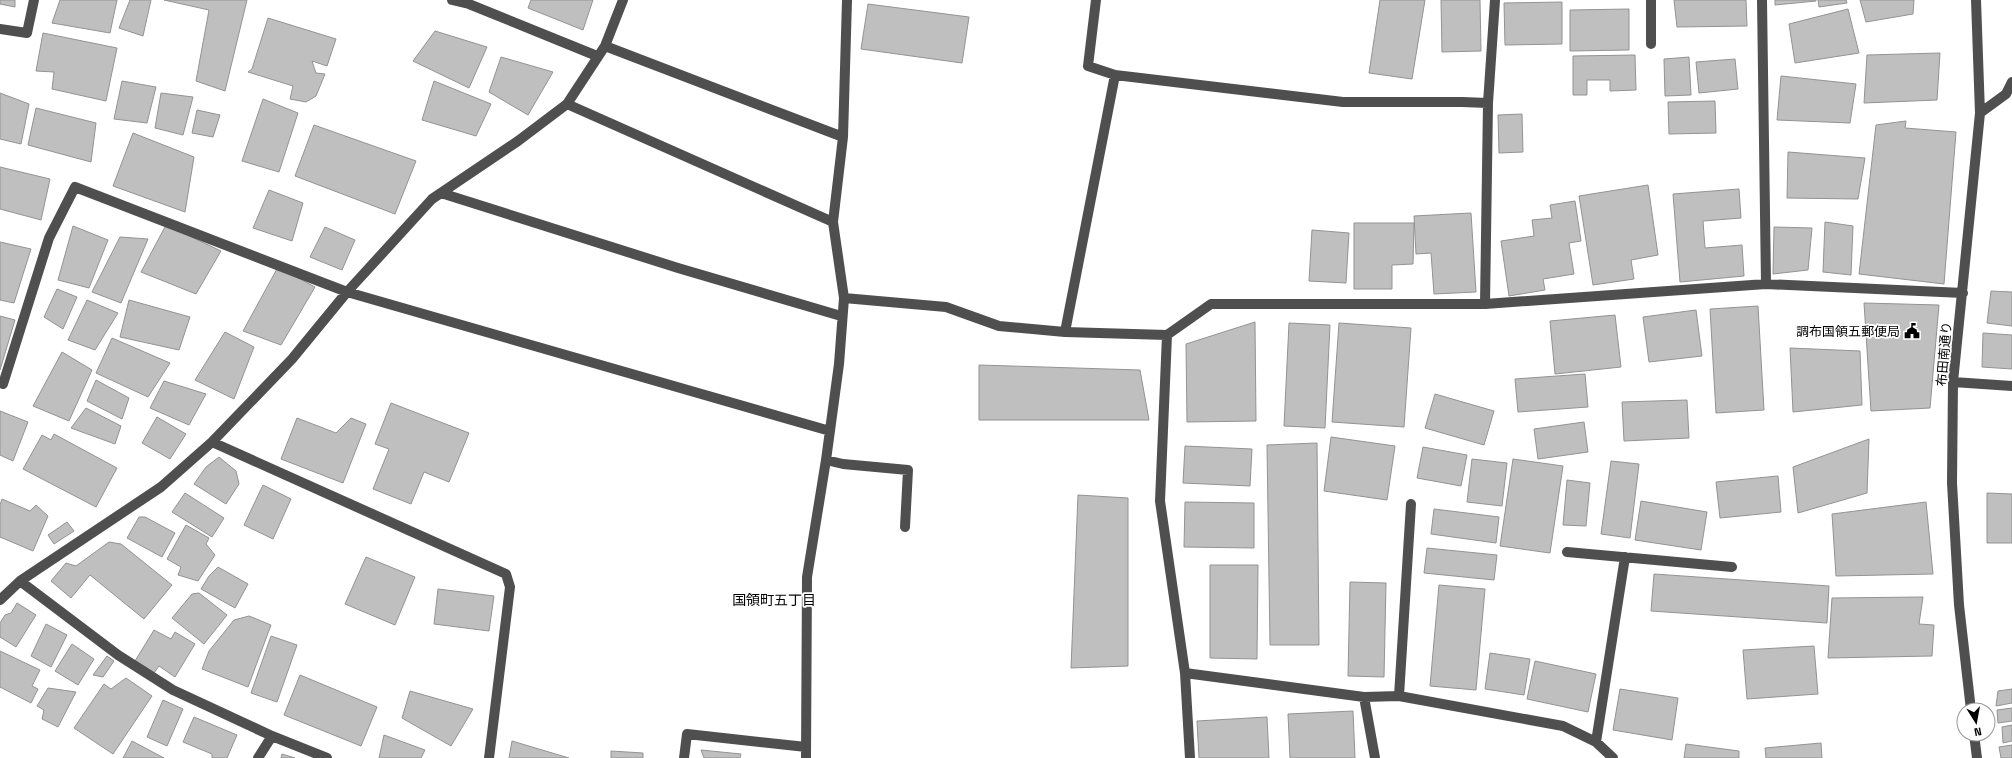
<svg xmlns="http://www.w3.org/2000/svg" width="2012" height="758" viewBox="0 0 2012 758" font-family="'Space Grotesk','Noto Sans JP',sans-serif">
<rect width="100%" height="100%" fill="#fff"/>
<!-- building -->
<path fill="#bfbfbf" stroke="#939393" d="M0,0H15V7L0,4Z
M60,0H117L110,33L52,23Z
M130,0H151L143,36L119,28Z
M164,0H247L225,91L196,81L209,10Z
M531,0H593L583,30L528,8Z
M1380,0H1425L1412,79L1369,73Z
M1441,0H1480L1481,51L1442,52Z
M1674,0H1746L1747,26L1677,27Z
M1775,0H1816V1L1775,5Z
M1818,0H1846L1847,3L1819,7Z
M1860,0H1914L1913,14L1866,22Z
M1562,2V44L1505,45L1504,3Z
M868,4L969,17L962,63L861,49Z
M1629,9V50L1570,51V10Z
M1848,9L1859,53L1795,63L1789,24Z
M268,18L336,39L327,66L312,61L316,73L325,74L316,96L306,102L290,99L293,86L248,72L252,69Z
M435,31L487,47L469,88L413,61Z
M43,33L117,48L106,101L52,89L54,72L36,71Z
M1940,53L1937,100L1864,103L1867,55Z
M1635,55L1636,90L1610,91V80H1587V95H1573V56Z
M501,57L553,72L528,115L489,92Z
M1689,57L1691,95L1665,96L1664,59Z
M1735,59L1738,89L1699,93L1696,62Z
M1781,76L1856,84L1850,123L1777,120Z
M122,81L156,87L147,123L114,119Z
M434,81L491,104L476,136L422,120Z
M0,93L29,104L21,144L0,139Z
M161,93L193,97L183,135L155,128Z
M263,99L298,113L279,172L242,161Z
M1715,101L1716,133L1669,134L1668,102Z
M36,108L96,123L91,162L28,145Z
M197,110L220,115L213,137L192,133Z
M1522,114L1523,152L1499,153L1498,115Z
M1906,121L1905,128L1956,132L1944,284L1859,274L1876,125Z
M314,125L416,161L395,214L295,176Z
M133,133L194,157L185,212L113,186Z
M1788,152L1865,158L1858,199L1787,198Z
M0,167L50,179L41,220L0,209Z
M1648,185L1658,255L1631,260L1634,279L1593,285L1579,196Z
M1739,189L1741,218L1703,221L1705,248L1742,245L1744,276L1680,282L1673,194Z
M269,190L303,203L292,241L253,228Z
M1575,201L1581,241L1569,243L1574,274L1543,279L1545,290L1509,296L1501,241L1534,236L1532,220L1552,218L1550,205Z
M1471,213L1476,292L1434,294L1431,253L1416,254L1414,216Z
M1825,222L1853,226L1851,275L1823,272Z
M1354,223H1414L1413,264L1392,265V289H1354Z
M166,225L221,251L196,294L141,272Z
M73,226L108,240L89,288L58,280Z
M325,227L355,240L342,270L310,257Z
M1774,227L1812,228L1808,270L1773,274Z
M1312,230L1349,233L1346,283L1309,281Z
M120,237L148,239L121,303L92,292Z
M0,242L31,249L14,303L0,300Z
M278,267L315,287L281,345L243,331Z
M57,289L77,297L63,329L44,317Z
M1991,291L2012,292V326L1987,323Z
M87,300L118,313L95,350L68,340Z
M129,300L190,317L179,350L120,337Z
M1864,303L1939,305L1930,408L1871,411Z
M1758,306L1764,410L1716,413L1710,309Z
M1696,310L1702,356L1649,362L1643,317Z
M1615,315L1621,367L1555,374L1550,321Z
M0,316L15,320L0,370Z
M1255,322L1256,421L1187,422L1186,344Z
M1289,323L1330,325L1325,428L1284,426Z
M1339,323L1411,328L1404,427L1332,422Z
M225,332L254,347L234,399L195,380Z
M1983,333L2012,335V369L1982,367Z
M112,338L170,363L148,397L96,373Z
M1790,348L1860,351L1862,405L1793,412Z
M62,352L92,370L69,421L33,406Z
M979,365L1140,370L1149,420H979Z
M1585,374L1588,407L1518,412L1515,379Z
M96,380L129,398L122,419L87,401Z
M164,381L206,394L189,425L150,408Z
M1435,394L1494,411L1484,445L1425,428Z
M1687,400L1689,438L1624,441L1622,402Z
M391,403L469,433L449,482L424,472L411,504L373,489L389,449L375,444Z
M86,408L121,426L115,444L71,428Z
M0,411L28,422L13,461L0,455Z
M157,417L186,434L170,459L142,443Z
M297,418L336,433L351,418L366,424L343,483L281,459Z
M1584,422L1588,452L1538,459L1534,429Z
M54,434L117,468L96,507L23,469L42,435L51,440Z
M1331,437L1395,446L1387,500L1324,491Z
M1869,439L1867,493L1798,513L1793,467Z
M1317,443L1319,645H1270L1267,445Z
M1185,446L1252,449L1250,486L1183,483Z
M1423,447L1467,455L1461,486L1417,478Z
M219,457L236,471L239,484L226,504L194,484L206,467Z
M1472,459L1507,463L1502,506L1467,502Z
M1513,459L1563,466L1550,553L1500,546Z
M1611,461L1639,464L1630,538L1601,534Z
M1778,476L1781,512L1720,518L1716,482Z
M1567,480L1590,483L1586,526L1563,525Z
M263,485L291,499L273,539L244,525Z
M185,493L224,518L212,537L172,512Z
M1987,493L2012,494V543H1987Z
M1078,495L1128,498V666L1071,668Z
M2,499L30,511L36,505L48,516L33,551L0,537V505Z
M1641,501L1707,512L1701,550L1635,540Z
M1185,502L1254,503V548L1184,547Z
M1926,502L1933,574L1836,576L1832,514Z
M1434,509L1499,517L1496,543L1431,534Z
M139,517H145L175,533L162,557L127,538Z
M67,522L74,531L54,544L48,535Z
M186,525L209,538L206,544L215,555L198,581L178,575L181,567L167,559Z
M109,542L121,544L172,585L144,619L90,575L71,598L51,581L66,563L76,566Z
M1427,548L1497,555L1494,580L1424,573Z
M366,557L415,577L395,625L345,604Z
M1210,565H1258L1257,659L1210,658Z
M218,567L248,584L235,608L201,589L209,576Z
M1654,574L1829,586L1827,623L1651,611Z
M1350,582L1386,583L1384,677L1348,676Z
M1439,585L1485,589L1476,690L1430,686Z
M438,589L494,596L489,631L434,624Z
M199,593L227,615L204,644L172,618L192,594Z
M1923,597L1919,624L1934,625L1932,656L1828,658L1832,598Z
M17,603L36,615L16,647L0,637V623L5,615L11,613Z
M249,616L271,625L248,687L202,669L209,651L234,620Z
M46,624L67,635L51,667L31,656Z
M154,630L171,639L175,632L195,644L175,677L159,666L154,673L135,661Z
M271,636L297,645L277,702L251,693Z
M72,644L94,659L78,685L55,671Z
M1814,646L1818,694L1747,699L1743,650Z
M0,651L40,670L32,686L38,689L31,703L0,687Z
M1490,653L1530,659L1524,695L1485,689Z
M107,656L114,661L103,677L93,675Z
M1535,661L1596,674L1588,712L1527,699Z
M300,675L377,707L361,746L284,715Z
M126,678L152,696L113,754L74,728L104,684L111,689Z
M48,688L76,692L58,727L42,719L44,710L37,706Z
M1620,689L1678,698L1672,740L1613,730Z
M2012,689V703L1996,706L1998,691Z
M410,691L473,709L451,746L402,718Z
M163,700L183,709L167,746L147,737Z
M2012,708V721L1998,723L1997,710Z
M1353,711L1355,758H1290L1288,714Z
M194,717L237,735L227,758H212V754L183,742Z
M1267,717L1269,758H1199L1197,721Z
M2012,725V741L2003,743L2002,727Z
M384,735L425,750L421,758H379Z
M132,741L164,758H123Z
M512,741L569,758H509Z
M1821,743L1822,758H1766L1765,748Z
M1686,744L1739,751V758H1684Z
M2012,745V758H2001L1999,747Z
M701,750L741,754L740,758H704Z
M611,751L643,753V758H611Z
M282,754L295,758H281Z"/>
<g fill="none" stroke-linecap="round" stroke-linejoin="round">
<!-- minor -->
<path stroke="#4f4f4f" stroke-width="10" d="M452,0L469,4L597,56
M1096,0L1088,66L1115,75L1343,102H1462L1488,103
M1651,0V44
M1762,0L1766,284
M0,29L27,33L34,0
M605,46L843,137
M567,104L833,222
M1980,113L2006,94L2012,82
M441,193L678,268L841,316
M844,298L946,307L999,326L1065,332L1167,335
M1485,304L1488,103L1495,0
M1065,332L1115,75
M1953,382L2012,386
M3,384L49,238L75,187L347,292L830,431
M212,442L506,574L510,587L489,758
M826,460L843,464L908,470L905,527
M1567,552L1732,567
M20,581L118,655L173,690L272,736L327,758
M0,600L20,581L161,487L212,442L292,359L347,292L432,199L518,141L567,104L605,46L623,0
M1185,673L1364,697L1399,696L1563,726L1596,742L1613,758
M1399,696L1411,504
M1364,697L1375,758
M1971,710L1959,605L1952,483L1953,382L1980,113L1976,0
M1974,734L1977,758
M1596,742L1625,557
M258,758L272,736
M684,758L687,734L806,747
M806,758L807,577L826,460L839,364L844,298L833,222L843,137L847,0
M1190,758L1185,673L1160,501L1167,335L1211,304H1485L1766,284L1963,293"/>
</g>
<!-- icons -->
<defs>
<symbol id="civic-bare" viewBox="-9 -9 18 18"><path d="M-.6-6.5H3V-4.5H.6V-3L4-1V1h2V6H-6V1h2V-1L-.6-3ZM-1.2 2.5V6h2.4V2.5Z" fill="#000" stroke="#fff" stroke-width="2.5" paint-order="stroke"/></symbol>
</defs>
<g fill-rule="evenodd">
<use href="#civic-bare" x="1901" y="320" width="22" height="22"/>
</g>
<g text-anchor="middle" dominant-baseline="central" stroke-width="3.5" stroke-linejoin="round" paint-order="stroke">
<!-- poi labels -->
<g font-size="13" fill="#000" stroke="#fff" text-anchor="end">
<text x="1900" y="331">調布国領五郵便局</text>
</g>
<!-- street labels -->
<g font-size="13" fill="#000" stroke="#fff">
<text transform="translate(1944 354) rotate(-85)">布田南通り</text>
</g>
<!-- neighbourhood labels -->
<g font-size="14" fill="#000" stroke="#fff">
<text x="774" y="600">国領町五丁目</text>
</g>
</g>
<!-- north arrow -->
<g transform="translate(1976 722) rotate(169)"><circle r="19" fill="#ffffff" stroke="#999999"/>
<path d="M0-3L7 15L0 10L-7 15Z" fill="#000000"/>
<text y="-6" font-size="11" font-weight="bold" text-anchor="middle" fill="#000000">N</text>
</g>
</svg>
